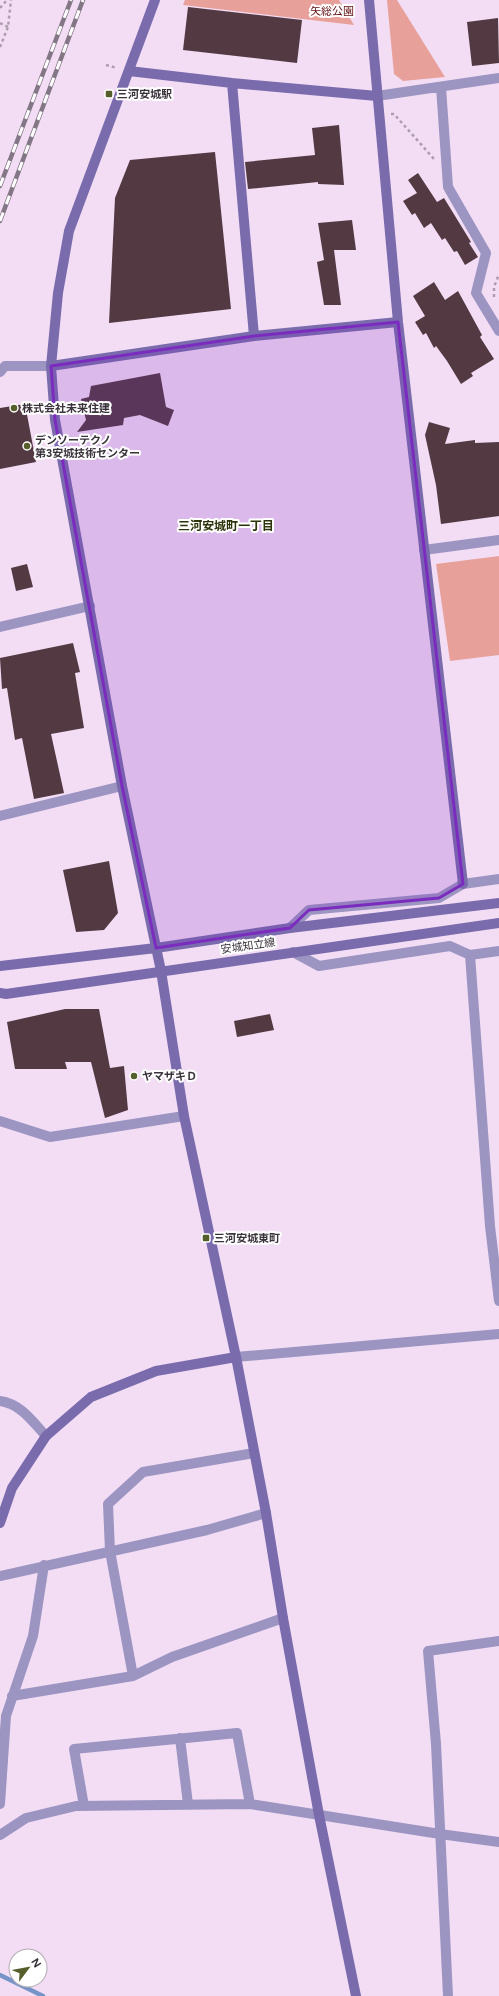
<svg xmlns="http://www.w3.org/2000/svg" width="499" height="1996" viewBox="0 0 499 1996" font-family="Figtree,'Noto Sans JP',sans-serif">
<rect width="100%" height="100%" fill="#f3ddf5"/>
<!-- green -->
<path fill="#e7a19a" d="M185,0H339L354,25L183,5Z
M387,0H397L445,77L403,81L394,74Z
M499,556V655L450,661L436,564Z"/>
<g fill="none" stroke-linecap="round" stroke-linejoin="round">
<!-- stream -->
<path stroke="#7794c9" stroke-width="4.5" d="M0,1975L43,1996"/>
</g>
<!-- building -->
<path fill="#523942" d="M188,7L302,20L297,63L183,50Z
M498,18L499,63L472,66L467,22Z
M339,125L344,185L318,184V182L248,189L245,162L315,155L312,128Z
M215,152L231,309L109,323L115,198L130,160Z
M418,173L437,202L444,198L471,242L469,243L478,257L465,265L457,251L454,252L445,238L442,240L431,223L424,228L415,213L412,215L403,201L417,193L408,180Z
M352,220L356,250H334L341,305H324L317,262L324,260L318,223Z
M434,282L445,300L458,291L482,335L480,337L494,359L471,373L473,376L461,384L447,361L436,346L434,348L426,333L423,335L415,322L425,316L413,296Z
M160,373L166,407L174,410L168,426L140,415L124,418L123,425L77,432L86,420L81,399L89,397L91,386Z
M25,404L36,462L0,469V408Z
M429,422L450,428L445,444L475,440V443L499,442V516L441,524L436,485L425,435Z
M27,564L33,587L16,591L11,568Z
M73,643L80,672L75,673L84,728L51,734L64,793L34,799L22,738L15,740L7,688L2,689L0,658Z
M109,861L118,913L104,930L76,932L63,870Z
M65,1009H99L110,1068L124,1066L128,1110L105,1118L91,1062H65L67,1069H15L7,1022Z
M270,1014L274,1030L237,1037L234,1021Z"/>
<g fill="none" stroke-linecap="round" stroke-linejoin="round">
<!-- path -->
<path stroke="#ae9daf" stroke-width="2.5" stroke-dasharray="3 3" stroke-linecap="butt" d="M0,8L7,0
M0,23L8,27
M0,47L8,27L11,0
M106,65L117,68
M391,114H394L434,159
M494,297V287L499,274"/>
<!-- street -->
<path stroke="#9c94c1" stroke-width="10" d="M441,87L448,187L486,253L476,293L499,331
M377,96L499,78
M0,372L5,366H51
M424,550L499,540
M0,627L90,606
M0,816L122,786
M290,928L309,910L439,898L463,884L499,879
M293,952L319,966L450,946L470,955L499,951
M470,955L490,1226L499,1301
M0,1121L50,1137L184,1116
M236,1357L499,1334
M0,1401C21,1404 32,1421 46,1436
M0,1576L207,1530L266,1513
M133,1676L110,1551L108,1504L143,1472L254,1453
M12,1696L133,1676L172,1657L283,1618
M180,1738L188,1804
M0,1804L6,1716L33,1636L44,1565
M84,1806L74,1749L237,1733L250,1804
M0,1835L26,1818L76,1806L250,1804L440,1834L499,1842
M448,1996L436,1744L428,1651L499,1641"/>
<!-- secondary -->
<path stroke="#7a6bad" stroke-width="10" d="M155,0L69,231L58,293L51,366L55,420L122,786L161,971L184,1116L236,1357L266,1513L283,1618L319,1815L356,1996
M369,0L398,322L463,884
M129,71L232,83L377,96
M232,83L254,336
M51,366L254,336L398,322
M0,966L156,948L290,928L499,903
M0,993L6,994L499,923
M0,1523L12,1488L46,1436L91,1397L156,1371L236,1357"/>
<defs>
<path id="rail" d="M0,186L71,0
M0,221L83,0"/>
</defs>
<!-- rail casing -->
<use href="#rail" stroke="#837685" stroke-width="4.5"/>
<!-- rail -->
<use href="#rail" stroke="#fff" stroke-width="3" stroke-dasharray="9" stroke-linecap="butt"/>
</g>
<!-- marked area -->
<path fill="#7b2cbf" fill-opacity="0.2" stroke="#7b2cbf" stroke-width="3" stroke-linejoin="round" d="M398,322L463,884L439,898L309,910L290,928L156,948L122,786L55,420L51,366L254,336Z"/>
<!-- markers -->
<g fill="#565e2c" stroke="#fff" stroke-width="1.5">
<rect x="105" y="90" width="8" height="8" rx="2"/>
<circle cx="14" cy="408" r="4"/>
<circle cx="27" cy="446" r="4"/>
<circle cx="134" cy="1076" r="4"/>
<rect x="202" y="1234" width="8" height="8" rx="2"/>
</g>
<g text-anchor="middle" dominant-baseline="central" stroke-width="4" stroke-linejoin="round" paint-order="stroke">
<!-- park labels -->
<g font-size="11" fill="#630f12" stroke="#fff">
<text x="332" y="11">矢総公園</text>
</g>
<!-- poi labels -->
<g font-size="11" font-weight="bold" fill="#3b333c" stroke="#fff" text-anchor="start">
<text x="117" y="94">三河安城駅</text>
<text x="22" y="408">株式会社未来住建</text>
<text x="35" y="440">デンソーテクノ<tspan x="35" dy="13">第3安城技術センター</tspan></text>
<text x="142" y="1076">ヤマザキＤ</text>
<text x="214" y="1238">三河安城東町</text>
</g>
<!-- street labels -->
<g font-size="11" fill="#3b333c" stroke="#fff">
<text transform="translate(248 946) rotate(-8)">安城知立線</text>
</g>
<!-- neighbourhood labels -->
<g font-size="12" font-weight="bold" fill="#2d330a" stroke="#fff">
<text x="226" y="526">三河安城町一丁目</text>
</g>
</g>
<!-- north arrow -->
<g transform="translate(28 1968) rotate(58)"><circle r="19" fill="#ffffff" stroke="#b1adb1"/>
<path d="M0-3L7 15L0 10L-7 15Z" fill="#565e2c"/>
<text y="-6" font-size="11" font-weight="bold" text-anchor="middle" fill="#3b333c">N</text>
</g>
</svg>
